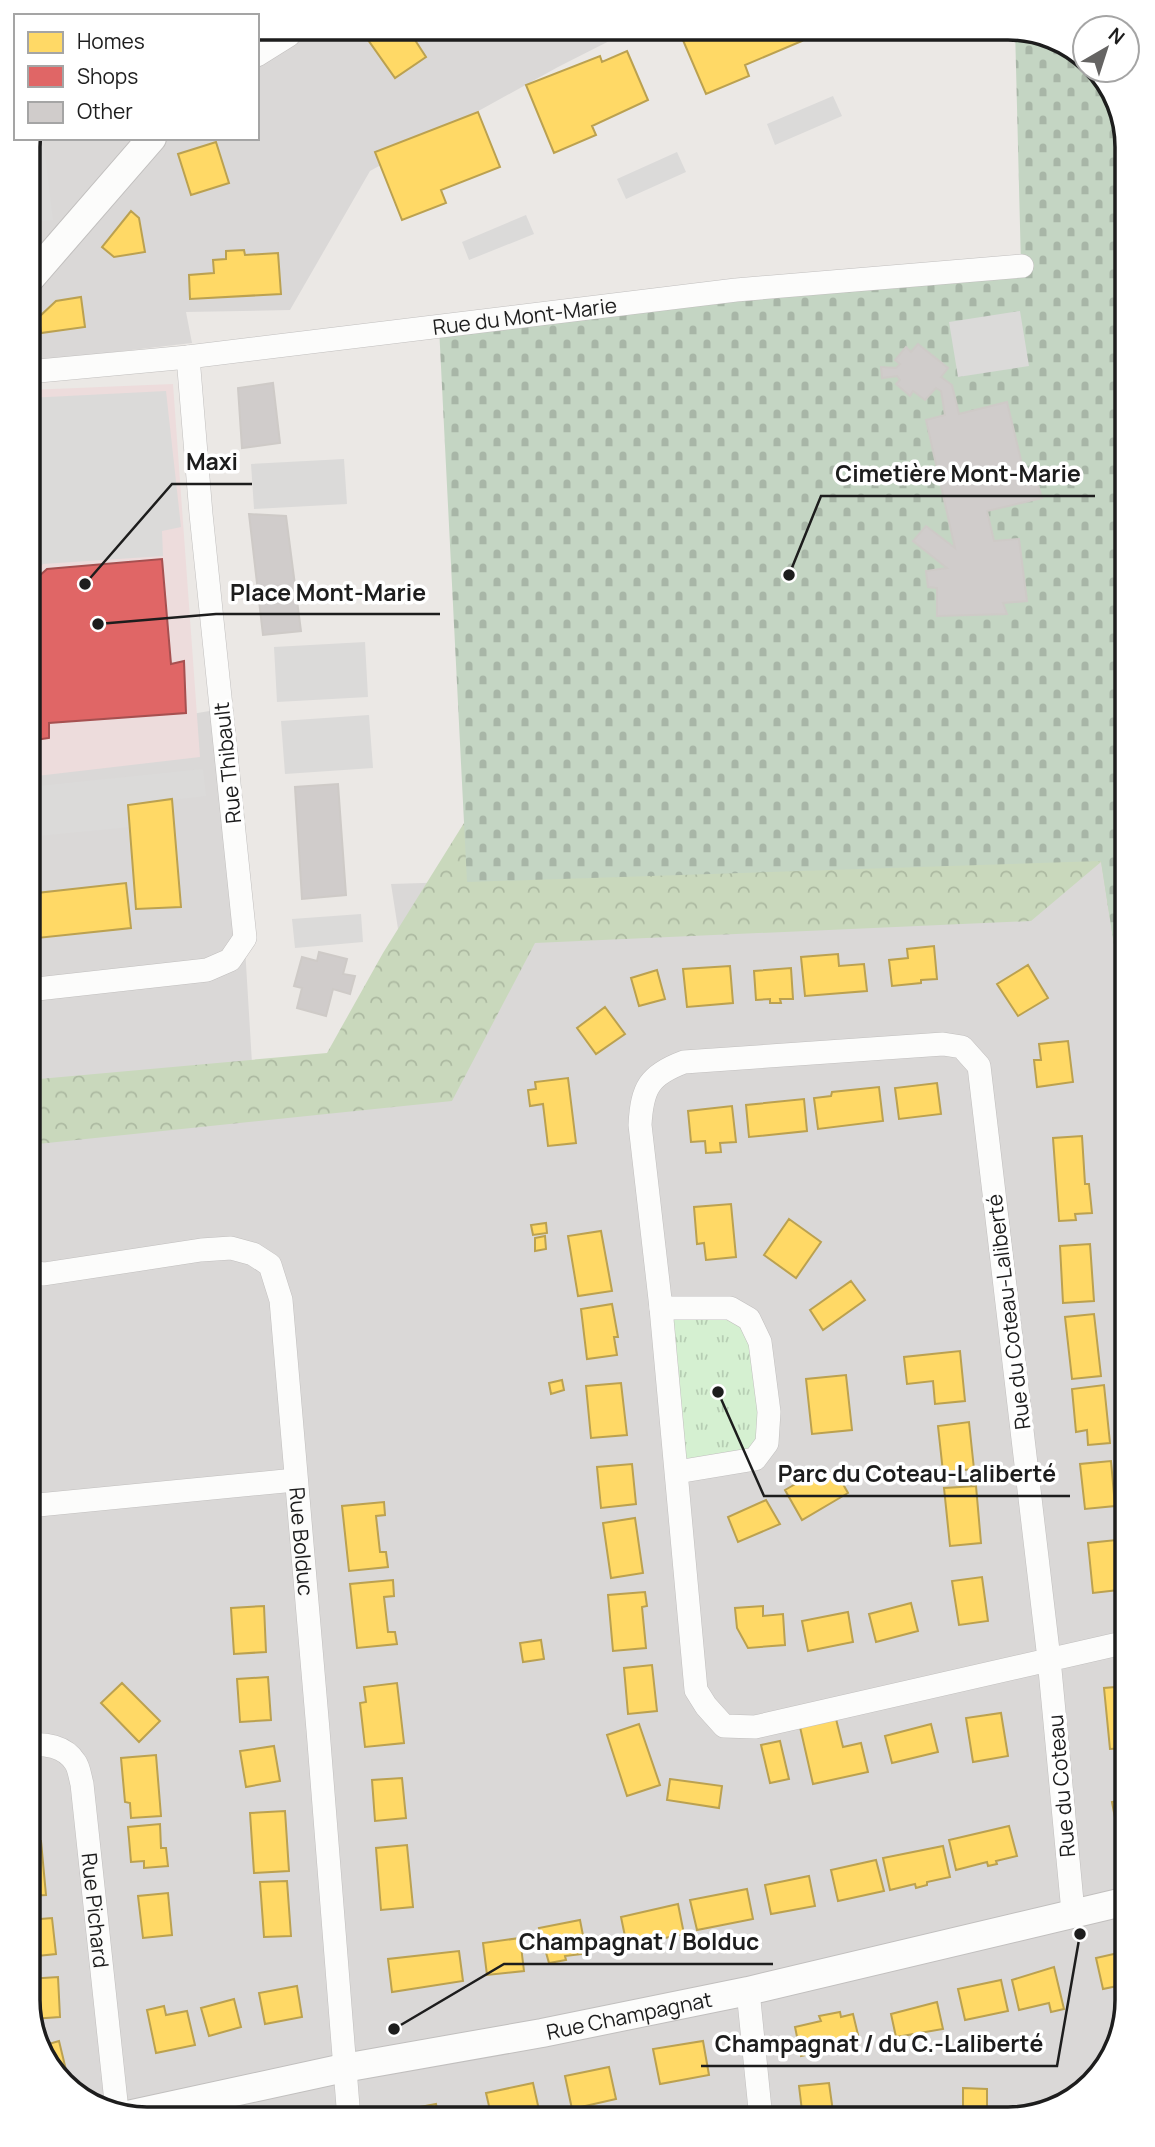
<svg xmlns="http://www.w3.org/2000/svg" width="1155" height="2147" viewBox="0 0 1155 2147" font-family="Manrope,sans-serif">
<defs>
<pattern id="forest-crowns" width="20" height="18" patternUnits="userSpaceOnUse" patternTransform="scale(1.75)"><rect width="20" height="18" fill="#c9d8bc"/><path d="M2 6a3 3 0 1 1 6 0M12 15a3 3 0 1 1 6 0" fill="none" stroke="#acb9a1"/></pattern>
<pattern id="cemetery-stones" width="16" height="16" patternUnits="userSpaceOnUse" patternTransform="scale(1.75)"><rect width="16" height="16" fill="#c4d5c3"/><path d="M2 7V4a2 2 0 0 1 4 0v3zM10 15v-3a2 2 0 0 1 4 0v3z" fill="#a8b6a7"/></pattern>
<pattern id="park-tufts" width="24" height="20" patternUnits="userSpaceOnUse" patternTransform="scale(1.75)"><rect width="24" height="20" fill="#d5f0d1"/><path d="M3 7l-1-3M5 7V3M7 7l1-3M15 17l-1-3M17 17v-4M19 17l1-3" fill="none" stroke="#b6cdb3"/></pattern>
</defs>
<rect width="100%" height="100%" fill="#ebe8e5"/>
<!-- residential -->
<path fill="#dad8d7" d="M627,32L558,67L370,171L290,310L186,312L192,343L28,362L29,138H257V35Z
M221,709L244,931L253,1080L421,1076L391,884L1102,861L1127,1028V2000L1107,2066L1053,2110L1007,2119H140L81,2099L37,2045L28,1999V742Z"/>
<!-- commercial -->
<path fill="#eddcdc" d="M173,384L200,757L28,777V390Z"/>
<!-- forest -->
<path fill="url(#forest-crowns)" d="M1124,819L1127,1028L1101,862L1031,921L535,943L452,1101L28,1145V1080L327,1053L383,953L464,823Z"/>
<!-- cemetery -->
<path fill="url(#cemetery-stones)" d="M1015,28L1080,52L1085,59V70H1093L1118,102L1127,148V1028L1101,861L467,882L439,327L1021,266Z"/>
<!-- park -->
<path fill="url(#park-tufts)" d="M661,1308L749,1319L767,1443L677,1472Z"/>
<!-- parking -->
<path fill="#dbdad9" d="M833,96L842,116L775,145L767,124Z
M29,138H43L53,220L28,222Z
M677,152L686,172L626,199L617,179Z
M526,215L534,234L469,260L462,242Z
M1020,311L1029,366L958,377L949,322Z
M166,391L181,527L162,531L163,556L43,564L28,586V398Z
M344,459L347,504L254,509L251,464Z
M365,642L368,697L277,702L274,647Z
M369,715L373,768L285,774L281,721Z
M203,769L206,796L129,805L131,827L28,837V787Z
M361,914L363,942L295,948L292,919Z"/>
<!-- homes -->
<path fill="#ffd966" stroke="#bba150" stroke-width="2" d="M797,30L802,41L745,65L749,76L706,94L679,31Z
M369,34H416L417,35L413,37L426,57L395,78L366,37Z
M627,51L648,100L592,126L596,135L554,153L526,85L600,56L602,62Z
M478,112L500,167L441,190L446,203L402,220L375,152Z
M216,142L229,183L191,195L178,154Z
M131,211L139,218L145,252L114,257L102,247Z
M244,250L245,255L278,253L281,294L190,299L189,275L214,273L213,260L226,259V251Z
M81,297L85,327L41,333L39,317L56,301Z
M172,799L181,907L136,909L128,805Z
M126,883L131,928L28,939V894Z
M934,946L937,979L921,980V983L892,986L889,960L908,958L907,949Z
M838,954L839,966L864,964L867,991L805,996L801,957Z
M1028,965L1048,998L1018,1016L997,984Z
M730,966L733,1003L687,1007L683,969Z
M791,968L793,999H780L781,1003H770V999L756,1000L754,971Z
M657,970L665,999L639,1006L631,978Z
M605,1007L625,1034L596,1054L577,1028Z
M1068,1041L1073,1082L1037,1087L1034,1060H1041L1039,1044Z
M568,1078L576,1143L548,1146L543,1104L530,1106L528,1090L536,1089L535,1082Z
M937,1083L941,1114L899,1119L895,1088Z
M879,1087L883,1121L818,1129L814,1098L831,1096L832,1092Z
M804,1099L807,1131L749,1137L746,1105Z
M732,1106L736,1142L720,1143L721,1152L706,1153L705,1141L691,1142L688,1111Z
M1082,1136L1085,1184H1089L1092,1213L1075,1214L1076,1220L1059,1221L1053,1138Z
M731,1204L736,1257L706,1260L704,1243L697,1244L694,1207Z
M789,1219L821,1242L796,1278L764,1255Z
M546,1223L547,1233L533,1235L531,1225Z
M601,1231L612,1291L578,1296L568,1236Z
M545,1236L546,1249L535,1251V1238Z
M1090,1244L1094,1301L1063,1303L1060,1246Z
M851,1281L865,1300L823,1330L810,1310Z
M612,1304L618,1337H614L617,1355L587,1359L581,1309Z
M1094,1314L1101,1376L1072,1379L1065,1317Z
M960,1351L965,1401L935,1404L933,1381L907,1384L904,1357Z
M846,1375L852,1430L812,1434L806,1379Z
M562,1380L564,1390L551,1394L549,1383Z
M621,1383L627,1435L591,1438L586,1386Z
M1104,1385L1110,1443L1088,1445L1087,1430L1076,1432L1072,1389Z
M969,1422L974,1469L943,1472L938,1426Z
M1111,1461L1115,1506L1085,1509L1080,1464Z
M632,1464L636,1504L601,1508L597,1467Z
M835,1470L848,1493L802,1520L785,1490L818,1471L822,1477Z
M976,1486L981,1543L950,1546L944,1488Z
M766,1500L780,1524L738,1542L728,1517Z
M384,1502L385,1515L376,1516L380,1552H386L388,1567L349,1571L342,1506Z
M635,1518L643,1573L611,1578L603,1523Z
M1126,1539L1127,1589L1093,1593L1088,1543Z
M982,1577L988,1621L959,1625L952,1581Z
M393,1580L394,1596L384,1597L388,1632H395L397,1644L357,1648L350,1584Z
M645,1592L647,1606L642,1607L646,1648L613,1651L608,1595Z
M911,1603L918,1631L876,1642L869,1614Z
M264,1606L266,1652L234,1654L231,1608Z
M763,1606V1616L783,1614L785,1645L748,1648L737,1628L735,1608Z
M848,1612L853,1642L808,1651L802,1621Z
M541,1640L544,1659L523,1662L520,1643Z
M652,1665L657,1711L628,1714L624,1668Z
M268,1677L271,1720L240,1722L237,1679Z
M122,1683L160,1721L139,1742L101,1703Z
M397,1683L404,1743L365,1747L360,1703L366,1702L364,1687Z
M1127,1686V1748L1110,1749L1104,1688Z
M1001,1713L1008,1756L973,1762L966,1718Z
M836,1719L843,1747L861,1743L868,1772L813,1784L800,1727Z
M639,1724L660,1785L627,1796L607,1735Z
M931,1724L938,1752L892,1763L885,1736Z
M780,1741L789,1779L770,1783L761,1745Z
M274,1746L280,1781L246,1787L240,1751Z
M156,1755L161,1816L131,1818L130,1803L125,1802L121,1758Z
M402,1778L406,1818L375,1821L372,1780Z
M670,1779L722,1786L719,1808L667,1800Z
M28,1790H37L40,1821L28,1822Z
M1127,1799V1831L1118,1833L1112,1802Z
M285,1811L289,1871L254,1873L250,1813Z
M160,1824L161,1848H166L168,1866L144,1868V1861L131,1862L128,1827Z
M1009,1826L1017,1856L996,1861L997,1864L988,1866L987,1862L956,1870L949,1840Z
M41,1841L46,1895L28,1896V1842Z
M407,1845L413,1907L381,1910L376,1848Z
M943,1846L950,1877L927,1882V1885L916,1888L915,1884L890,1890L883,1858Z
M876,1860L884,1891L838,1901L831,1870Z
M809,1876L815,1906L771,1914L765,1885Z
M287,1881L291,1936L264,1937L260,1882Z
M747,1889L753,1919L697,1930L690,1900Z
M168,1893L172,1935L143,1938L138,1896Z
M678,1904L684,1934L627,1946L621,1917Z
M52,1918L56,1954L28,1957V1920Z
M580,1920L586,1951L581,1952V1954L565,1956L566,1960L549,1963L539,1928Z
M520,1938L524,1971L487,1975L483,1943Z
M459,1951L463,1981L392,1992L388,1959Z
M1127,1951V1984L1103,1989L1096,1958Z
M1054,1967L1064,2009L1051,2012L1049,2003L1019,2010L1012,1980Z
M58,1977L60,2017L32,2019L28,1979Z
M1001,1980L1008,2011L965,2020L958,1989Z
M297,1986L302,2017L265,2024L259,1993Z
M234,1999L241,2027L209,2036L201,2008Z
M937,2002L943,2029L896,2037L891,2014Z
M164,2006L166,2015L187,2011L195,2045L156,2053L147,2010Z
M840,2012L841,2017L853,2014L860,2043L801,2056L795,2027L821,2021L819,2016Z
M59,2041L66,2070L59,2072L38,2047Z
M703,2041L709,2075L660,2084L653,2049Z
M609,2067L616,2099L572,2109L565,2076Z
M533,2083L541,2119H492L486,2093Z
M829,2083L834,2119H803L799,2086Z
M963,2088L987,2089V2119H963Z
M436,2104L439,2119H395L394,2112Z"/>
<!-- shops -->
<path fill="#e06666" stroke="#a65050" stroke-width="2" d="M162,559L171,664L184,661L186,713L49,723V738L28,741V586L47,569Z"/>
<!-- building -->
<path fill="#d0cccb" stroke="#cecac7" stroke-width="2" d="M918,344L948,368L941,377L952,385L959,414L1007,402L1027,485L1037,482L1042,498L987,511L994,541L1019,539L1027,601L1003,603L1007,614L937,616V588L928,587L926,571L947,568L913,541L926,526L955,548L926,420L945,415L941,391L936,388L925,400L913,391L910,396L896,384L900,380L897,376L882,378L881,367L896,368L900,364L895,360L906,347L911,352Z
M273,383L280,443L242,448L238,388Z
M249,514L286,516L301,631L263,635Z
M338,784L346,895L302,899L295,787Z
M319,952L347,959L343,974L355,976L350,994L333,989L326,1016L297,1008L302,988L294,986L302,957L317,961Z"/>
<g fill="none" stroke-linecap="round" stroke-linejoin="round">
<defs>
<g id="minor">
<path d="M257,55L289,35"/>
<path id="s1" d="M28,372L188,357L736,290L1022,266"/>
<path d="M28,990L207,970L230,960L245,938L201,514L188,357"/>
<path id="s2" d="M28,1272L44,1274L201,1250L231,1248L253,1254L270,1265L281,1300L318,1730L349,2119"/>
<path d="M661,1308H730L749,1319L760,1342L769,1412L767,1443L755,1459L677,1472"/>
<path d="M28,1506L295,1480"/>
<path id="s3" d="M28,1745C44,1743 65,1746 75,1762C79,1767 80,1777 82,1784L117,2111"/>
<path d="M1073,1912L1049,1659L979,1066L962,1047L943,1044L684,1062C649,1075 642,1088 640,1125L661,1308L696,1690L706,1706L724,1726L755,1727L1127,1642"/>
<path d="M748,1991L761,2119"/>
</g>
<g id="tertiary">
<path d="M28,281L152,138"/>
<path id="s4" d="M128,2115L344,2068L542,2033L748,1991L1127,1901"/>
</g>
</defs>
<!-- minor casing -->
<use href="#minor" stroke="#c1bfbe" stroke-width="24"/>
<!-- tertiary casing -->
<use href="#tertiary" stroke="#c1bfbe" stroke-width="30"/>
<!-- minor -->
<use href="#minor" stroke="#fcfcfb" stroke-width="23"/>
<!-- tertiary -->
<use href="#tertiary" stroke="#fcfcfb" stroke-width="28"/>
</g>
<g text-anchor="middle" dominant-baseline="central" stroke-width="7" stroke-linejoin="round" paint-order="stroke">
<!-- street labels -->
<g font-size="21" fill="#1d1d1d" stroke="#fff">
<text stroke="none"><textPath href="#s1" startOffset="500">Rue du Mont-Marie</textPath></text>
<text transform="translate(227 763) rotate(-96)">Rue Thibault</text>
<text transform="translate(1008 1312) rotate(-97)">Rue du Coteau-Laliberté</text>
<text stroke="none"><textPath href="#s2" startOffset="527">Rue Bolduc</textPath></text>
<text transform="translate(1061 1786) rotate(-95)">Rue du Coteau</text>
<text stroke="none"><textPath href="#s3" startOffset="203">Rue Pichard</textPath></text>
<text stroke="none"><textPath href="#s4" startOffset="511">Rue Champagnat</textPath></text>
</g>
</g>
<!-- crop -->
<path d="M0 0H1155V2147H0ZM147 40H1008A107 107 0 0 1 1115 147V2000A107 107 0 0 1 1008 2107H147A107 107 0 0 1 40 2000V147A107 107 0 0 1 147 40Z" fill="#fff" fill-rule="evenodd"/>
<path fill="none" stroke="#1d1d1d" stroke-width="3.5" d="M147 40H1008A107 107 0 0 1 1115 147V2000A107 107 0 0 1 1008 2107H147A107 107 0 0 1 40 2000V147A107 107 0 0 1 147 40Z"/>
<!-- callouts -->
<path fill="none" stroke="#1d1d1d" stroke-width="2.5" d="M85 584L172 484H252M789 575L821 496H1095M98 624L216 614H440M718 1392L764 1496H1070M394 2029L504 1964H773M1080 1934L1057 2066H701"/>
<g fill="#1d1d1d" stroke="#fff" stroke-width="2.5">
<circle cx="85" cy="584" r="7"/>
<circle cx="789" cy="575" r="7"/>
<circle cx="98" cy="624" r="7"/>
<circle cx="718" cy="1392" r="7"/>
<circle cx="394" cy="2029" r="7"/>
<circle cx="1080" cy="1934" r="7"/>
</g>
<g font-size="23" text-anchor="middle" font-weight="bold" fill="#1d1d1d" stroke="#fff" stroke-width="7" stroke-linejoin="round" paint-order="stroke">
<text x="212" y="470">Maxi</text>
<text x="958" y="482">Cimetière Mont-Marie</text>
<text x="328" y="601">Place Mont-Marie</text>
<text x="917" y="1482">Parc du Coteau-Laliberté</text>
<text x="639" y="1950">Champagnat / Bolduc</text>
<text x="879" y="2052">Champagnat / du C.-Laliberté</text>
</g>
<!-- legend -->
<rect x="14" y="14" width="245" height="126" fill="#ffffff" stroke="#a5a5a5" stroke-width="2"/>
<rect x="28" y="32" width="35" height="21" fill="#ffd966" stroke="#a5a5a5" stroke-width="2"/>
<text x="77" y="49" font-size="21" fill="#1d1d1d">Homes</text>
<rect x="28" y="66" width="35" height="21" fill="#e06666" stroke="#a5a5a5" stroke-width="2"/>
<text x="77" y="84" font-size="21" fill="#1d1d1d">Shops</text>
<rect x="28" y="102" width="35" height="21" fill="#d0cccb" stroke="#a5a5a5" stroke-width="2"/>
<text x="77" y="119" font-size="21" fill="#1d1d1d">Other</text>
<!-- north arrow -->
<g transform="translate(1106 49) rotate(39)"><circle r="33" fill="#ffffff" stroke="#a5a5a5" stroke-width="2"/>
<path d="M0-5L12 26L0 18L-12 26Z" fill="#656463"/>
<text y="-10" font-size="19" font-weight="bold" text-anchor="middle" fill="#1d1d1d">N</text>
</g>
</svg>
